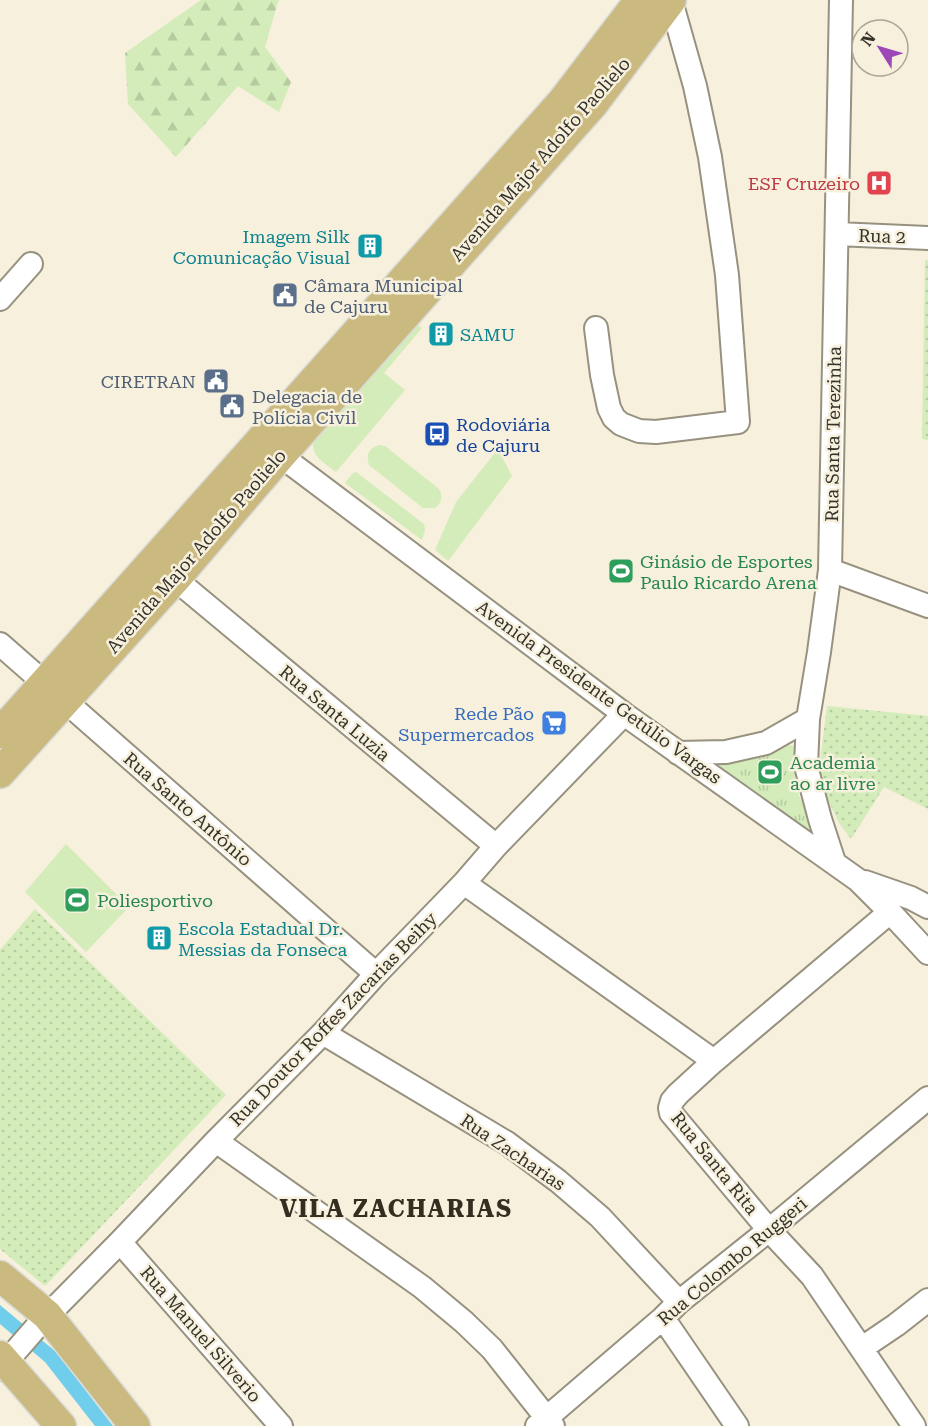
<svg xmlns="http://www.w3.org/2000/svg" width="928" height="1426" viewBox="0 0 928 1426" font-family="'Roboto Serif',serif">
<defs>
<pattern id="grass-dots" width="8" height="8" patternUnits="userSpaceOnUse" patternTransform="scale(1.5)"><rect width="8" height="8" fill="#d3ecba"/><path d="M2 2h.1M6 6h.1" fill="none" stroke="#b6cba0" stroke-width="1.8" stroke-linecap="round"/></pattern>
<pattern id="forest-firs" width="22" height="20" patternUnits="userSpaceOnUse" patternTransform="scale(1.5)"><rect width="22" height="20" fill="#d3ecba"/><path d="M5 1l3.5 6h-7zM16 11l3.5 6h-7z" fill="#b6cba0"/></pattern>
<pattern id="park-tufts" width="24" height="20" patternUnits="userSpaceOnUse" patternTransform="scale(1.5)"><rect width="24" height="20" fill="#d3ecba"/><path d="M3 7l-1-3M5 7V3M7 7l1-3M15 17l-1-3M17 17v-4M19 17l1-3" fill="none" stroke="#b6cba0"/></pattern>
</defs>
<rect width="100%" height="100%" fill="#f7f0dd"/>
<!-- grass -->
<path fill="url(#grass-dots)" d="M925,260H928V440L922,439Z
M827,706L928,716V809L884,787L851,839L839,823L828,800L819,770Z
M35,909L226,1095L45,1286L0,1249V950Z"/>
<!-- forest -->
<path fill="url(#forest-firs)" d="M201,0H279L277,5L265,47L291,82L279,112L238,86L176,157L128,104L125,53Z"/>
<!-- park -->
<path fill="url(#park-tufts)" d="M790,745L794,746L795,750L799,796L819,831L813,837L721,768L720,765L722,762L755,758Z"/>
<!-- garden -->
<path fill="#d3ecba" d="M414,322L422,328L384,373L405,390L336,472C324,462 309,456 314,438Z
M380,445L385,446L439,489C443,497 442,502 435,508H423L369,465C366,455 368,448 380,445Z
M498,449L512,476L448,561L435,550L456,502Z
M356,472L424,524L425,530L422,540L345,483L353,473Z
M66,844L129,907L86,952L25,892Z"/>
<!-- water -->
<path fill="#70cdeb" d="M0,1305L56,1352L113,1426H95L45,1362L0,1324Z"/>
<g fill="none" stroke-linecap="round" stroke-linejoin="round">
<defs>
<path id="minor" d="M837,234L928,238
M0,299L31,264
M596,328L602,375L609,408L614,418L621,424L639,431L656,432L738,422L727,275L710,157L695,86L671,1
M269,447L624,714L858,880L890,912L928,953
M830,570L928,606
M175,579L496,846
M0,644L376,974
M678,753L726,752L766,743L808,719
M834,862L820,819L806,766L808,719L819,652L830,570L841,0
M865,882L911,898L928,907
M464,883L714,1061
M890,912L714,1061L678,1094L672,1101L670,1108L671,1113L769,1230L812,1276L914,1426
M323,1033L507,1143L558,1181L600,1217L679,1302
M216,1141L422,1287L464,1322L492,1349L553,1426
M120,1242L281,1426
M663,1318L737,1426
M862,1348L896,1325L928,1300
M0,1369L40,1323L120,1242L216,1141L323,1033L376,974L464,883L496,846L624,714
M537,1426L663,1318L679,1302L769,1230L928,1098"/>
<path id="major" d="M0,733L562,102L640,0
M0,773L175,579L280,456L593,104L671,0
M0,1276L47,1315L135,1426
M0,1356L61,1426"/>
</defs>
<!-- minor casing -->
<use href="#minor" stroke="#97917f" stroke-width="26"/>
<!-- major casing -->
<use href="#major" stroke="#dadad9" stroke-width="33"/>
<!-- minor -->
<use href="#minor" stroke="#fff" stroke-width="22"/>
<!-- major -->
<use href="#major" stroke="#cbba7f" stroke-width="30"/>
</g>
<!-- icons -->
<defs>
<symbol id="hospital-square" viewBox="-11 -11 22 22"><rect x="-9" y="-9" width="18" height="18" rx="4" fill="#e0444e" stroke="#f7f0dd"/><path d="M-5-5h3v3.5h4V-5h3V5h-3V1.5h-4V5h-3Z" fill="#fff"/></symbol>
<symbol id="building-square" viewBox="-11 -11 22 22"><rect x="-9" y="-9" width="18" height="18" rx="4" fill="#0f9aa8" stroke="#f7f0dd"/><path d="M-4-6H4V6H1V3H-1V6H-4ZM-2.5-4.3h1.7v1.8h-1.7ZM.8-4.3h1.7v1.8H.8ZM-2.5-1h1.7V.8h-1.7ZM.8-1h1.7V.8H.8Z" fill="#fff"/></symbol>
<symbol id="civic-square" viewBox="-11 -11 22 22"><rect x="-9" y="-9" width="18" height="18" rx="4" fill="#5c6f8a" stroke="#f7f0dd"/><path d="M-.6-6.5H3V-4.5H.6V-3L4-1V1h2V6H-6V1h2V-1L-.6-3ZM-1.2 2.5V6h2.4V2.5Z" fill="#fff"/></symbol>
<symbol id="bus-square" viewBox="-11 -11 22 22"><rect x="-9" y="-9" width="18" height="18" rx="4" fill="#1a4fb4" stroke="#f7f0dd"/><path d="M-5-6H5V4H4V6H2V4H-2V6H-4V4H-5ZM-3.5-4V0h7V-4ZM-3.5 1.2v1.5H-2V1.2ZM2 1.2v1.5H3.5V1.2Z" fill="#fff"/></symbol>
<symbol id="stadium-square" viewBox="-11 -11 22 22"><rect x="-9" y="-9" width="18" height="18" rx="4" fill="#2e9e5b" stroke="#f7f0dd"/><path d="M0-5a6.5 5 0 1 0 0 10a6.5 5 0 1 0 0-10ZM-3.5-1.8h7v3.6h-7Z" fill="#fff"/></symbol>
<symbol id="supermarket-square" viewBox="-11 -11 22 22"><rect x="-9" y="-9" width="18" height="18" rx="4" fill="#3f7fe0" stroke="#f7f0dd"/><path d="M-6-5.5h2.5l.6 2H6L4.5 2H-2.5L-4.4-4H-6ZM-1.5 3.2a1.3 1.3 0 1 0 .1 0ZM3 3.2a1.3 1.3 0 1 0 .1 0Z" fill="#fff"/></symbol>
</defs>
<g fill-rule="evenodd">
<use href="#hospital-square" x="864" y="168" width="30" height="30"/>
<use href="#building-square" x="355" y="231" width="30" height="30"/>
<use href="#civic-square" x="270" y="280" width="30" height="30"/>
<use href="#building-square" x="426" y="319" width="30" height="30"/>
<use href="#civic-square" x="201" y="366" width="30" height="30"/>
<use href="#civic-square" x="217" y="391" width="30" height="30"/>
<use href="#bus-square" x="422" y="419" width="30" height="30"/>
<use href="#stadium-square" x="606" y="556" width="30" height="30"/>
<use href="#supermarket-square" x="539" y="708" width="30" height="30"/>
<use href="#stadium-square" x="755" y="757" width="30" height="30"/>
<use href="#stadium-square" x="62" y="885" width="30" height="30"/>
<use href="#building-square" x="144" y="923" width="30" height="30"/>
</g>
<g text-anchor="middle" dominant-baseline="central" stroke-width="5" stroke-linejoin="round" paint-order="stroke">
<!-- street labels -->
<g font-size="18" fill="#34322a" stroke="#f7f0dd">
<text transform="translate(540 159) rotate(-49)">Avenida Major Adolfo Paolielo</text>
<text transform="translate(882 236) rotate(2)">Rua 2</text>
<text transform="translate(833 434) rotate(-89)">Rua Santa Terezinha</text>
<text transform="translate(196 551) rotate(-49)">Avenida Major Adolfo Paolielo</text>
<text transform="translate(599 692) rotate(36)">Avenida Presidente Getúlio Vargas</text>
<text transform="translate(335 713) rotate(40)">Rua Santa Luzia</text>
<text transform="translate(188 809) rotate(41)">Rua Santo Antônio</text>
<text transform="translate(333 1019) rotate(-46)">Rua Doutor Roffes Zacarias Beihy</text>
<text transform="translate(513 1152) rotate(34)">Rua Zacharias</text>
<text transform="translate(715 1163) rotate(51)">Rua Santa Rita</text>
<text transform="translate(732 1261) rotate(-40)">Rua Colombo Ruggeri</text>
<text transform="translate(201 1334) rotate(49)">Rua Manuel Silverio</text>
</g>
<!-- health labels -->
<g font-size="18" fill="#be3a42" stroke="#f7f0dd" text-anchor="end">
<text x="860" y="183">ESF Cruzeiro</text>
</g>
<!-- culture labels -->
<g font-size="18" fill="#0d838f" stroke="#f7f0dd" text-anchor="start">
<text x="350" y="236" text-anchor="end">Imagem Silk<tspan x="350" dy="21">Comunicação Visual</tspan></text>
<text x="460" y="334">SAMU</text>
<text x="178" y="928">Escola Estadual Dr.<tspan x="178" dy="21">Messias da Fonseca</tspan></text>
</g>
<!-- service labels -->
<g font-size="18" fill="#4e5e75" stroke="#f7f0dd" text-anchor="start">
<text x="304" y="285">Câmara Municipal<tspan x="304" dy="21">de Cajuru</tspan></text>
<text x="196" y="381" text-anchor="end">CIRETRAN</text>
<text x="252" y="396">Delegacia de<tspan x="252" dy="21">Polícia Civil</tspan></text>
</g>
<!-- transit labels -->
<g font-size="18" fill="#164399" stroke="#f7f0dd" text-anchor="start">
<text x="456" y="424">Rodoviária<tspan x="456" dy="21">de Cajuru</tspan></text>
</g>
<!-- leisure labels -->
<g font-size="18" fill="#27864d" stroke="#f7f0dd" text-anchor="start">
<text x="640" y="561">Ginásio de Esportes<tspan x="640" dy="21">Paulo Ricardo Arena</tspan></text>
<text x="790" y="762">Academia<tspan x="790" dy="21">ao ar livre</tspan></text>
<text x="97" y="900">Poliesportivo</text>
</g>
<!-- shop labels -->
<g font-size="18" fill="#366cbe" stroke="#f7f0dd" text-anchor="end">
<text x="534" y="713">Rede Pão<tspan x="534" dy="21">Supermercados</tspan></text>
</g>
<!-- district labels -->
<g font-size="24" font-weight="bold" letter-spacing="1.5" fill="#332e1f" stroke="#f7f0dd">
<text x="396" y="1209">VILA ZACHARIAS</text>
</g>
</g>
<!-- north arrow -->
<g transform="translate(880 48) rotate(307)"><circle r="28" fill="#f7f0dd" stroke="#a9a495" stroke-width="1.5"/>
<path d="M0-4.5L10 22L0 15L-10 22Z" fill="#9c48b6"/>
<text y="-9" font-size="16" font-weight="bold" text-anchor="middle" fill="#34322a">N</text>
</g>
</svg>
